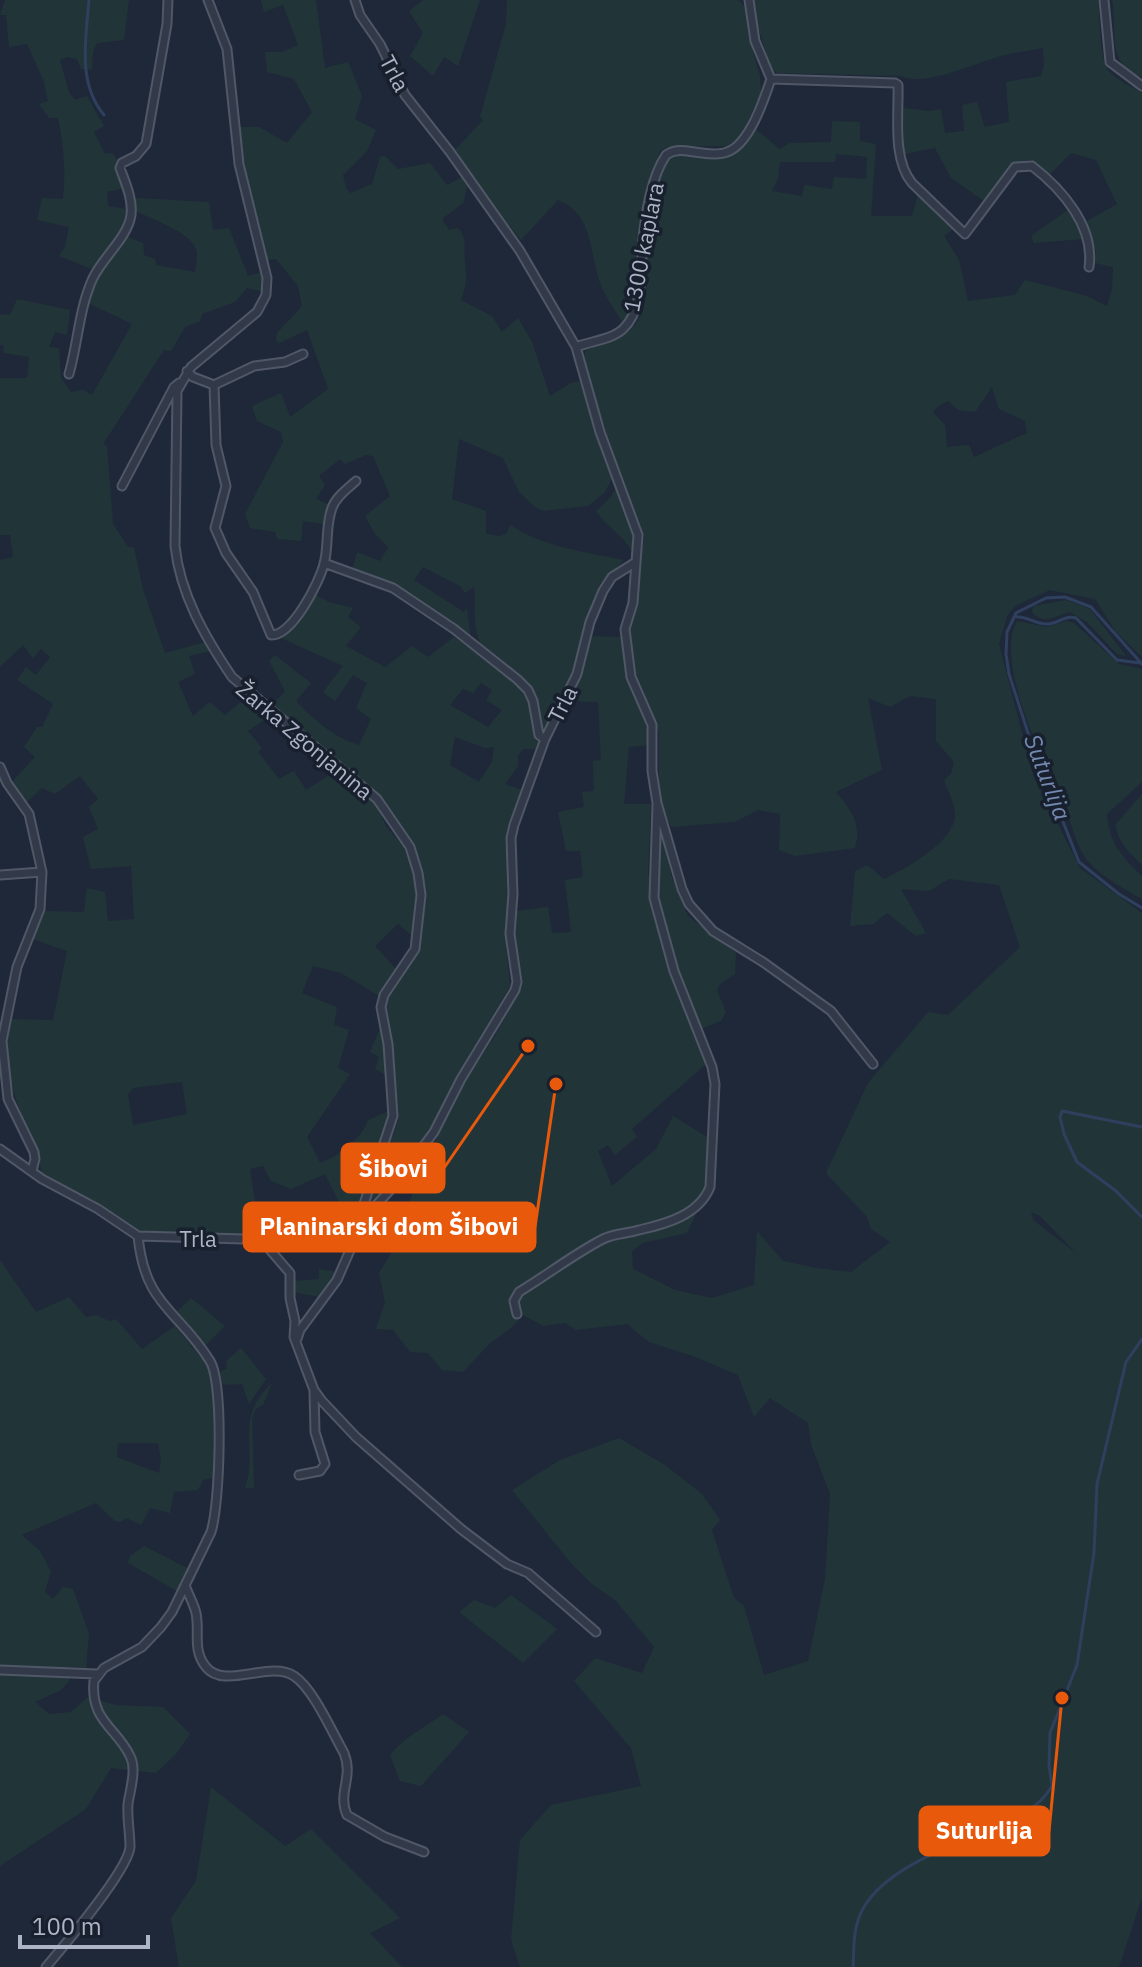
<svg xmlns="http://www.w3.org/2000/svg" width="1142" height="1967" viewBox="0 0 1142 1967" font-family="'IBM Plex Sans',sans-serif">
<rect width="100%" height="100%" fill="#1f2838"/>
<!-- green -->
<path fill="#213539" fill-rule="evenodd" d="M5,0H129L124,40L97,43L93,51L92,70L81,69L77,59L67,57L60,60L69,92L75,100L87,96L104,126L94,132L105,154L112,153L119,162L115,165L123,188L107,192L108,206L127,209L120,233L92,269L59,256L65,247L69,227L37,220L42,198L63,199C66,171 64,146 58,118H49L39,104L48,101L43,79L27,44L9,47L6,15H0Z
M261,0H316L325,68L348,62L362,96L355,119L376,130L367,151L343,175L346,188L350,193L372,184L380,157L385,156L398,169L430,163L447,185L462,177L467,187L463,203L442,219L449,230L458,228C468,240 463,246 465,260C466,279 468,280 461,300L492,316L502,332L518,318L532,342L550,396L571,383L580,381L603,457L612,478L605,492L588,506L543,511L535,507L519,492L503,458L459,439L452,499L486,511V534L499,536L506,534L510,525C546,548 582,551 624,560L600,584L586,622L573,674L542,733L536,696L531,686L482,647C472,628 476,607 474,587L465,593L460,586L423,567L414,580L464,612L467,608L471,640L394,583L352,571L357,552L380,561L388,547L375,534L365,516L390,496L373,456L366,455L345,464L340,459L319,476L325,485L316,499L330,505L323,524L303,521L301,541L277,539L275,532L250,528L245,514L283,442L281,432L257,421L252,406L281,393L290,417L328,389L307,330L279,343L276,340L277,333L302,306L298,286L276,259L267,260L254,222L239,127H259L287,143L312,112L294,79L267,72L265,52H282L298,45L283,5L264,12Z
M423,0H480L458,66L444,57L433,76L410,56L423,33L409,11Z
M507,0H738L745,7L748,34L760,76L761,94L740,137L727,146L667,147L660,151L647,191L633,293L627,315L622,322C616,311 608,301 603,290C588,259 597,215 558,200L521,240L483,194L455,150L483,120L480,117L506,24Z
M753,0H1098C1100,18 1099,58 1109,71C1117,80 1132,87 1142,93V657L1116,632L1095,599L1050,590L1025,601L1015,606L1007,616L999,644L1033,775L1080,868L1142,913V1897L1119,1967H520L511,1940L520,1840L551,1805L641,1786L631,1748L574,1681L595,1658L642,1673L654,1647L615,1600L593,1585L570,1562L512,1490L560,1460L619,1438L665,1465L702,1494L720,1520L712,1530L734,1598L744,1606L764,1675L808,1661L825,1579L830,1494L811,1444L808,1423L770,1398L754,1417L738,1375L693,1356L649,1342L627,1324L576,1330L565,1323L543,1326L523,1315L511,1328L489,1344L463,1372L442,1370L428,1353L410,1352L393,1330L376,1329L385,1302L379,1273L398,1242L402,1218L441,1129L470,1073L495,1036L520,990L514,942L517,911L548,907L552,933L571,932L565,880L583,877L580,851H566L558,812L584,807L582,792L594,791L593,761L601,760L598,702L568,701L585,664L592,636L623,637C624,653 625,668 629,683C636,705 649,721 649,745L629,747L624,804H651L648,871L652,899L670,972L706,1064L632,1129L637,1137L615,1155L608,1145L598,1151L612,1186L656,1149L673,1116L707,1137V1191L687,1233L643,1243L632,1251L633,1269L675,1290L712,1298L754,1285L757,1231L783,1261L816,1268L851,1272L890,1242L871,1229L867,1217L826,1173L868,1083L928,1012L948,1015L1020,947L999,885L949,879L929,891L901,889L926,933L916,936L887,913L873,924L850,926L855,871L867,865L884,879C905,869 952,843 955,817C956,806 948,791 944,780L951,774L954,762L936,741V699L910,696L890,707L868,698L882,770L836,792C851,810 862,824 855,848L795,856L779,850L780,814L758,810L735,822L671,827L659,799V732L638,683L627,630L634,608L644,537L616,462L589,380L584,355L588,347C604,343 622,340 633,327C650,310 646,278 647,256C647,236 656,180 665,164C677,144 720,166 741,149C747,143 750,135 754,128L780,149L790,143L831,142L832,121L860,122V141L876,144L871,216H912L918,194L954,228L944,236L959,260L968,301L1015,295L1025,280L1087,296L1107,306L1112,289L1113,267L1095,263L1096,251L1085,222L1117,204L1096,160L1071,153L1049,175L1031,160L1017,162L984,201L951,178L935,148L904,154L903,108L929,111L941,109L945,133L964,131L962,105L977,102L985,127L1009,122L1006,82L1041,76L1044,65L1043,48C1030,50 1017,52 1005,55C979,61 925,88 901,76L777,73L771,68L754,14ZM836,154L867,157L866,179L834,177L832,189L804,185L802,196L772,191L778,179L780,162H835ZM992,387L999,409L1025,421L1027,433L974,457L969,445L947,447L945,425L933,412L937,407L948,401L958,410L975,412ZM1031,1212L1040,1216L1076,1253L1033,1220Z
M1112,0H1142V77C1105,64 1118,31 1112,0Z
M135,198L209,202L213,230L229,228L248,276L263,272L261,291L247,288L235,302L202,314L200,321L185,327L171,351L164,350L103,444L107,446L113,524L128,547H134L143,589L165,653L206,642L211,651L189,656L195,674L178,682L193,716L210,702L225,715L247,697L270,716L248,731L262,748L258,752L279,779L294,771L306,790L337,770L374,800L386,826L405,849L415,876V938L398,924L375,946L398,971L379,996L341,973L313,966L302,993L337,1007L334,1025L349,1030L338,1068L350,1074L307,1137L320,1163C339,1156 361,1140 368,1120L389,1111V1121L355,1213L348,1220L325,1174L291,1189L271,1181L263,1166L250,1169L259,1226L264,1239L226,1234L143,1233L102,1205L43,1175C39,1167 41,1159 37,1151C18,1107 0,1069 10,1019L53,1020L67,951L32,939L44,911L84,912L87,888L105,892L108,921L134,919L131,866L91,869L83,837L98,829L89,807L98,799L80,776L55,794L42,788L26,803L11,783L35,757L24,747L37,727H42L53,704L17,680L26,667L36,675L50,657L41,649L33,658L23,645L0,667V560L13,557L10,535H0V378H27L29,357L3,353L4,346L0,345V314L10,315L17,299L70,310L67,335L55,332L49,347L59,348L61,378L71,392L83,390L92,395L132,324L88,303L96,279L125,236L143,243L144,255L155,259L156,265L195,272C196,266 197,259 197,253C195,233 152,220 136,211ZM182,1082L187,1114L133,1125L128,1094L133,1088Z
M1069,209L1083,239L1034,243L1031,236Z
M615,489C627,500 638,535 632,552C624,535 607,528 596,511L610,498Z
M314,594L329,602L353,608L348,617L361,627L346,646L385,667L412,646L428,657L454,637L480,654L522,690L530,704L539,742L537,749H523L518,756V766L505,784L525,791L515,807L506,833L509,878L506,945L510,986L465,1062L430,1129L372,1207L367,1204L399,1119L392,1036L385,1003L416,955L425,908V887L415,847L382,798L303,731L270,708L285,691L269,661L275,655L311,683L296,701C313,719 334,738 359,745L371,719L356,708L367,683L353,675L335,701L323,692L343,666L281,638L307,609ZM481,683L492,690L486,700L502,710L488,727L450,705L463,689L473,693ZM455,737L485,748L494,747L492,762L479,782L450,765Z
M1066,600L1090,609L1126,656L1117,654L1087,622L1070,612C1054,616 1046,625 1032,613L1033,606Z
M1017,621L1047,627L1067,621L1074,623L1119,664L1142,669V782L1107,814C1109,843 1122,857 1142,876V899C1124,889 1093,872 1083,854C1076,843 1073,827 1067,814C1048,771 993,663 1017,621Z
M1142,794V865C1130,853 1117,842 1116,824Z
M660,838L665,839L671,875L688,916L736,953L735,974L720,984L717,990L726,1012L721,1021L701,1029L677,965L660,903L657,879Z
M381,1026L386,1043L388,1076L375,1069L379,1057L370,1052Z
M0,1260L36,1312L69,1297L86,1317L97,1315L109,1321L116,1319L142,1349L175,1326L207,1365L210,1373L215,1398L213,1427L215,1477L203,1480L198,1490L174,1492L170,1513L150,1508L141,1525L127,1518L120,1522L115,1521L96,1503L22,1535L40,1551L51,1571L45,1592L53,1599L63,1587L73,1589L89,1634L86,1668L70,1667L69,1681L61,1690L35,1702L49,1714L71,1712L88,1697L116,1705L163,1707L190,1734L176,1754L156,1773L111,1768L86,1809L0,1866ZM118,1443H158L161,1460L159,1473L117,1457Z
M319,1269L337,1272L320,1297L293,1292L295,1281L319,1279Z
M191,1298L225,1326L205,1346L175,1313Z
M241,1348L266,1379L249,1404L242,1384L223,1385L220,1372L227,1368L226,1361Z
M272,1383L263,1405L256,1409L252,1418L254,1488H245C259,1449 233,1419 272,1383Z
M144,1546L187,1568L177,1591L128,1563L130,1556Z
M511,1595L557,1629L523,1663L459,1612L474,1600L495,1608Z
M443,1714L469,1732L421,1786L400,1781L390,1755C404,1737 424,1728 443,1714Z
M211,1787L285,1846L311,1829L400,1918L370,1933L402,1967H179L171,1918L196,1881Z"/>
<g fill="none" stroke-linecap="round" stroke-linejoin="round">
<!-- stream -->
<path stroke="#2f405f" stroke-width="3" d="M89,0C86,39 77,83 104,115
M1014,617C1026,615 1036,625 1049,624C1060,623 1064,615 1076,618L1117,660L1140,663
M1142,664L1091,607L1065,597L1046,598L1016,613L1007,632L1006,654L1009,674L1029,736L1079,862L1119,894L1142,908
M1142,1127L1062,1111L1060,1117L1064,1134L1077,1162L1116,1191L1142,1217
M853,1967C854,1953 853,1937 857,1924C869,1872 955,1845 999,1824C1023,1813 1038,1809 1052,1786L1049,1765L1050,1733L1077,1665L1094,1553L1097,1484L1126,1362L1142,1339"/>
<defs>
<path id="street" d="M208,0L227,49L239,164L267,278L266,295L257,312L191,367L177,391L175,546C180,594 205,637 232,677L377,799L410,847L418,873L421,895L415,949L384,995L381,1007L388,1044L393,1116L358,1222V1232L337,1280L300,1330L296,1342
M355,0L360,15L380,44L405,95L450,152L520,251L576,347L600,432L638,535L633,603L625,629L631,677L652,725V771L657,803L682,889L689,904L713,931L763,962L831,1011L873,1064
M1104,0L1110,62L1142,86
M771,79L895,83L898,85C899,115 892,159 912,183L965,234L1015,167L1032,166C1062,189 1095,227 1089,267
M576,347C591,341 611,340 623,329C645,309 640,266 643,239C646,212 651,178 666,155C678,147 689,152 702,153C710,154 720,155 727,152C749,145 764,100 771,79L755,41L749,0
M187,371L193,377L214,385L216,445L226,486L215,528L226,553L253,592L271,635C292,636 319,583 324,564C329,546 325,527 332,508C336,497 347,489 356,481
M69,374C78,343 79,308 93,278C103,257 128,237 131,215C133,199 125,182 120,168L122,163L136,156L146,144L167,24L168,0
M214,385L254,366L285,362L303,354
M122,486L174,387L179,383
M324,563L393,588L454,629L517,679L528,690L533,701L539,735L545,739
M0,767L7,783L29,814L42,872L40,909L17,967L2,1041L8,1099L34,1152L35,1159L32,1171
M0,875L42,872
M0,1149L42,1179L98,1209L138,1236C145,1307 178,1309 210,1361C224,1384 220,1504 211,1532L172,1612L161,1627L142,1647L104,1668L94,1681C90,1721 117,1728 130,1756C137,1769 130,1790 128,1804C127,1818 130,1833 130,1847C128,1870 63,1947 46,1967
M138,1236L244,1239L284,1246L313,1241L351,1227L368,1214L392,1188L434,1132L461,1079L515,990L517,982L510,934L513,894L511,838L514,825L545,739L577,674L590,622L603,591L612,577L636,562
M265,1244L290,1273V1298L295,1321L294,1337L314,1390L322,1401L356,1437L461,1529L507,1564L528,1573L596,1632
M517,1314L514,1301L519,1292C547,1275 574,1254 603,1239C615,1233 626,1234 639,1230C666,1224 699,1215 710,1187L715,1084L712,1067L674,971L654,898L657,805
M299,1475L320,1471L325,1464L315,1432L314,1391
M185,1585C188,1594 194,1604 196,1613C200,1632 192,1650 206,1667C224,1690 270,1660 294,1676C313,1688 332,1732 344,1753C354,1778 337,1792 347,1815L385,1837L424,1852
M0,1670L97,1674"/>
</defs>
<!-- street casing -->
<use href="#street" stroke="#505767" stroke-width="11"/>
<!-- street -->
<use href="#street" stroke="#323a49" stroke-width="7"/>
</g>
<g text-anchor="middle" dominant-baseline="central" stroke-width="7" stroke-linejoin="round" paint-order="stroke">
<!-- street labels -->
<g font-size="22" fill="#adb4c6" stroke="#181f2d">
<text transform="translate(395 73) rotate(62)">Trla</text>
<text transform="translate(643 247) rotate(-79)">1300 kaplara</text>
<text transform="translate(562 704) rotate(-63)">Trla</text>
<text transform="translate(305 740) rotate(40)">Žarka Zgonjanina</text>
<text x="198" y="1238">Trla</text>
</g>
<!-- water labels -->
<g font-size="24" font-style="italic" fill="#7389b0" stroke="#181f2d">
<text transform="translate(1048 777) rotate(69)">Suturlija</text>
</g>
</g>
<!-- callouts -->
<path fill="none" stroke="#e8590c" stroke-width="3" d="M528 1046L444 1168M556 1084L535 1227M1062 1698L1049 1831"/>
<g fill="#e8590c" stroke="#181f2d" stroke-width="3">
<circle cx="528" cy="1046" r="8"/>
<circle cx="556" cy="1084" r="8"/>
<circle cx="1062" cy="1698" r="8"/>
</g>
<g fill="#e8590c" stroke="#e8590c" stroke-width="3">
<rect x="342" y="1144" width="102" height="48" rx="8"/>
<rect x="244" y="1203" width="291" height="48" rx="8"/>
<rect x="920" y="1807" width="129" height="48" rx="8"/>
</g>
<g font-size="24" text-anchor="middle" font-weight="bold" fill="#fff">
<text x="393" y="1177">Šibovi</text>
<text x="389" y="1235">Planinarski dom Šibovi</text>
<text x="984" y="1839">Suturlija</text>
</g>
<!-- scale -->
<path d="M20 1935v12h128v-12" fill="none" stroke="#adb4c6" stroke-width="4"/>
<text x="32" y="1935" font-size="24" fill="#adb4c6" stroke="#181f2d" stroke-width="6" paint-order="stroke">100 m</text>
</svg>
